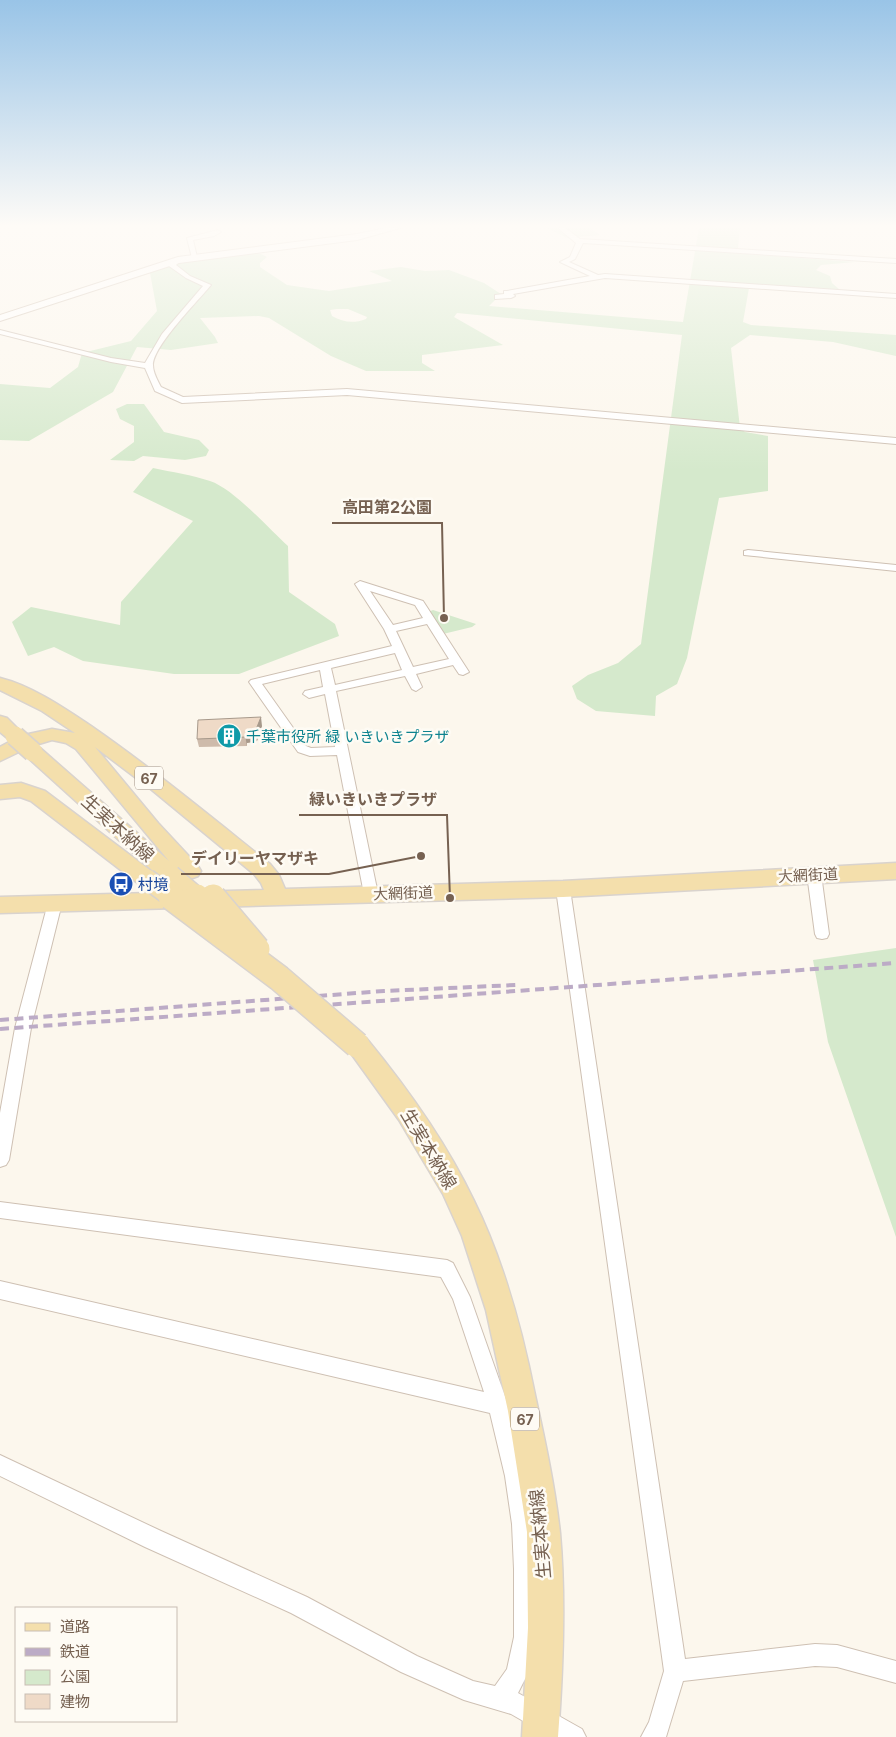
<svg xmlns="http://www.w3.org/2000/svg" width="896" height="1737" viewBox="0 0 896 1737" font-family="Inter,'Noto Sans JP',sans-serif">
<rect width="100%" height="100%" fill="#fcf7ed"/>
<!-- green -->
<path fill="#d5e9cc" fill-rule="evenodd" d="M547,228H590L600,235L567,238Z
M699,228H740L738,248L747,254L855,262L821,265L816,270L830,276L832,283L840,290L749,288L743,322L751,325L896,335V356L833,342L750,335L731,348L740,428L745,432L768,436V491L719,498L687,658L677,684L656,696L655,716L596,711L577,699L572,686L588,675L618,663L641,644L682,335L457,313L454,317L503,345L422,355V363L435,371H366L331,356L269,318L259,316L200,318L215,337L218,343L171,350L137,347L113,392L29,441L0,440V384L50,388L78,367L82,353L131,341L157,311L150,273L171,263L240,250L261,254L267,257L260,263V267L287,285L329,291L392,281L369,271L401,267L425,271L449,270L484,283L501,294L489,306L683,322ZM337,309H348L367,317L366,319C353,324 343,322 332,316L330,310Z
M127,404H144L164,432L199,440L209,450L206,456L185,460L143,456L134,461L110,460L134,442V426L120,419L116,409Z
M153,468C172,472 192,475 210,481C234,489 268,528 288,546L289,592L335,624L339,636L239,674H174L83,661L54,647L28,656L12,622L31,607L120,625L121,602L193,521L133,492Z
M433,610L476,624L472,627L443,634L428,612Z
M896,948V1237L828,1042L813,960Z"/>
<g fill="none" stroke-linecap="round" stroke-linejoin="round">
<defs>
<path id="street" d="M558,228H565L580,239L896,259V263L583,243L575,259L569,262L598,275L605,274L896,294V298L605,278L513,294L515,296L511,298L495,299V295L504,294V291H507L590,276L560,262L570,257L576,243Z
M218,230L221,232L214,236L193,240L197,257L192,258L187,238Z
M178,258L181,260L176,265L190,276L211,285C198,301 153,346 153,365C153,373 158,381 161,387L183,397L347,389L896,438V444L347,395L182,403L155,391L145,368L111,362L0,334V330L111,358L145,363L162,334L203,286L186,278L169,266V264Z
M748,550L896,565V571L744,555V551Z
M360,581L423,601L469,672L463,675L459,674L453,665L416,674L422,687L416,691L412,689L405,676L336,691L378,894L376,898H366L364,894L337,755L310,756L298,752L249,682L251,680L392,646L384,629L355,584ZM370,591L415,605L423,618L393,625ZM427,624L449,659L413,667L396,631ZM395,653L402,670L335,685L331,668ZM320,670L323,687L305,691L303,694L309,698L325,694L335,747L311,748L306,746L262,684Z
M814,869L819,871L821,874L829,934L827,938L822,939L817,938L815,934L807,874L809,871Z
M563,884L568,885L570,889L685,1659L815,1644L837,1645L896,1661V1683L837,1667L815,1666L683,1681L666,1737H641L649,1722L664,1671L556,889L558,885Z
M55,898L60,899L62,903L31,1028L9,1160L6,1165L0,1167V1113L15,1028L48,903L50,899Z
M0,1202L447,1260L453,1263L470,1297L508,1405L525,1476L534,1524L536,1637L527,1675L518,1693L582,1729L586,1737H551L511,1714L464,1700L401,1672L291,1613L145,1547L0,1476V1455L161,1531L307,1597L417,1656L473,1681L495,1686L507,1669L514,1637V1569L512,1524L505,1476L490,1413L0,1299V1281L484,1392L453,1299L441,1277L0,1218Z"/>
<path id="secondary" d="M386,228H400L357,240L179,263L0,321V315L178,257L357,234Z"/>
<path id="primary" d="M0,678C32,686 64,708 91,726C153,769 211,817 270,864L279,875L285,889L563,881L896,863V879L563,897L0,913V897L264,890L261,883L254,874L152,790L95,747L158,823L198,866L201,871L198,876L190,879L182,875L179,880L171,883L163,880L26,756L23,752L25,749L0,761V747L11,741L0,732V716L7,718L24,735L52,729L75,733L42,711L0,690ZM52,740L66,743L76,749L169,861L40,748L32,746Z
M21,783L45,791L155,874L158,879L155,884L147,887L139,884L31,801L20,797L0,799V785Z
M357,1035L366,1038C408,1089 446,1142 474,1201C504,1262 522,1329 535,1395C545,1441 555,1487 560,1533C566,1600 563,1670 558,1737H522L528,1628L527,1532L508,1411L486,1310L462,1236L443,1194L399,1120L345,1045L348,1038Z"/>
</defs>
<!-- street casing -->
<use href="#street" stroke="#cec0b3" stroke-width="2"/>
<!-- secondary casing -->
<use href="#secondary" stroke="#d0c1b1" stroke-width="2"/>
<!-- primary casing -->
<use href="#primary" stroke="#d9d3ce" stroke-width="3"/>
<!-- street -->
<use href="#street" fill="#fff" fill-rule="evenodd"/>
<!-- secondary -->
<use href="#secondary" fill="#fff" fill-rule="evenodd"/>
<!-- primary -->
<use href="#primary" fill="#f4dfac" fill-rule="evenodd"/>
<!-- rail -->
<path stroke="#bcabc6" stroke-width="4" stroke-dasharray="9 5.5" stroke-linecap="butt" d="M0,1020L384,991L516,985
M0,1029L896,963"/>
<defs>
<path id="primary-bridge-far1" d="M15,736L33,752
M171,875L198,898
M147,879L173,898
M212,896L214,898"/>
<path id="primary-bridge" d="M171,897L279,978L357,1045
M197,897L216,914
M213,897L257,949"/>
</defs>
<!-- primary-bridge-far1 casing -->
<use href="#primary-bridge-far1" stroke="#d9d3ce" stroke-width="22" stroke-linecap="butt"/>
<!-- primary-bridge casing -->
<use href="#primary-bridge" stroke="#d9d3ce" stroke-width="28" stroke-linecap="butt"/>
<!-- primary-bridge-far1 -->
<use href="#primary-bridge-far1" stroke="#f4dfac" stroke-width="19"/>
<!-- primary-bridge -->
<use href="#primary-bridge" stroke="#f4dfac" stroke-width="25"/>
</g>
<!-- wall -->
<path fill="#cebbab" d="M262,726L257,741L247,743V746L199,747L197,739Z"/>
<!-- shaded-wall -->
<path fill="#a7998b" d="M261,717L262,726L257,741L247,743V746L245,735Z"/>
<!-- building -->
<path fill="#efdac7" stroke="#a7998b" d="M261,717L255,732L245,735L246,737L197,739L198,720Z"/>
<!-- sky -->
<linearGradient id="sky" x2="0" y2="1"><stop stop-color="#99c4e7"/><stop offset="0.48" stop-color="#fefbf7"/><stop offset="1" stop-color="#fefbf7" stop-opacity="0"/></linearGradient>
<rect width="896" height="471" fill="url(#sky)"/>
<!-- icons -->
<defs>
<symbol id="building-disc" viewBox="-11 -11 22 22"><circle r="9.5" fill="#0f9aa8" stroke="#fefbf4"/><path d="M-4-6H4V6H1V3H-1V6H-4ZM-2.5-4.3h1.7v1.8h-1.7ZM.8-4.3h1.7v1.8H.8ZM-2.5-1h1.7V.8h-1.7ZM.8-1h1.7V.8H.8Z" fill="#fff"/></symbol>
<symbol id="bus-disc" viewBox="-11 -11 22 22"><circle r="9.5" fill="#1a4fb4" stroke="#fefbf4"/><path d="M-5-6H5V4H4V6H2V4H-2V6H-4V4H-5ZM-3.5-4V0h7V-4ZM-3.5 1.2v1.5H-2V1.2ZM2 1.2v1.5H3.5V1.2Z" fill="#fff"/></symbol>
</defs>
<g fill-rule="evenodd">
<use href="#building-disc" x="215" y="722" width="28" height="28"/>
<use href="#bus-disc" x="107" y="870" width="28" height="28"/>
</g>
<g text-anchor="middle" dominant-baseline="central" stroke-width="5" stroke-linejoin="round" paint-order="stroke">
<!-- shield labels -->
<g fill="#fefbf4" stroke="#9f8f82" stroke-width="1">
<rect x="135" y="766.5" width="28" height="23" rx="4"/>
<rect x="511" y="1407.5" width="28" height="23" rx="4"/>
</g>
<g font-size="14" font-weight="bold" fill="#766151">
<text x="149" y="778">67</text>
<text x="525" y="1419">67</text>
</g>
<!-- culture labels -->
<g font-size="15" fill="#0d838f" stroke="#fefbf4" text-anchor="start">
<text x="246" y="736">千葉市役所 緑 いきいきプラザ</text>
</g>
<!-- street labels -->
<g font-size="15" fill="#766151" stroke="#fefbf4">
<text transform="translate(808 875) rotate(-3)">大網街道</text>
<text transform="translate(403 893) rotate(-2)">大網街道</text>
</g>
<!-- transit labels -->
<g font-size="15" fill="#164399" stroke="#fefbf4" text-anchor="start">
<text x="138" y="884">村境</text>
</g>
<!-- near-street labels -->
<g font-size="18" fill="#766151" stroke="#fefbf4">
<text transform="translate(118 828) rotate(42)">生実本納線</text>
<text transform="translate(429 1149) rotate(59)">生実本納線</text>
<text transform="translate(540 1534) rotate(-95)">生実本納線</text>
</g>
</g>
<!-- callouts -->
<path fill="none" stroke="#766151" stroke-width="2" d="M444 618L442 523H332M450 898L447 815H299M421 856L329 874H181"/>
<g fill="#766151" stroke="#fefbf4" stroke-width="2">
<circle cx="444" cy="618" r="5"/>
<circle cx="450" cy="898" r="5"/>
<circle cx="421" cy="856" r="5"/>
</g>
<g font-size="16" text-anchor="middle" font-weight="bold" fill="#766151" stroke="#fefbf4" stroke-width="5" stroke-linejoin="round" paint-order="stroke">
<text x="387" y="513">高田第2公園</text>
<text x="373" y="805">緑いきいきプラザ</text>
<text x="255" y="864">デイリーヤマザキ</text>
</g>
<!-- legend -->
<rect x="15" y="1607" width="162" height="115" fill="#fefbf4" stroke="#c8bdb3"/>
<rect x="25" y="1623" width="25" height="8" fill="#f4dfac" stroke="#c8bdb3"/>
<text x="60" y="1632" font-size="15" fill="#766151">道路</text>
<rect x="25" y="1648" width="25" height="8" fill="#bcabc6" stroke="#c8bdb3"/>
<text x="60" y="1657" font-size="15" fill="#766151">鉄道</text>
<rect x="25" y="1670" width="25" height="15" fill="#d5e9cc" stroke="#c8bdb3"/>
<text x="60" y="1682" font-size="15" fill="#766151">公園</text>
<rect x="25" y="1694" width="25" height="15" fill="#efdac7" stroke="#c8bdb3"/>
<text x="60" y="1707" font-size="15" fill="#766151">建物</text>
</svg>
